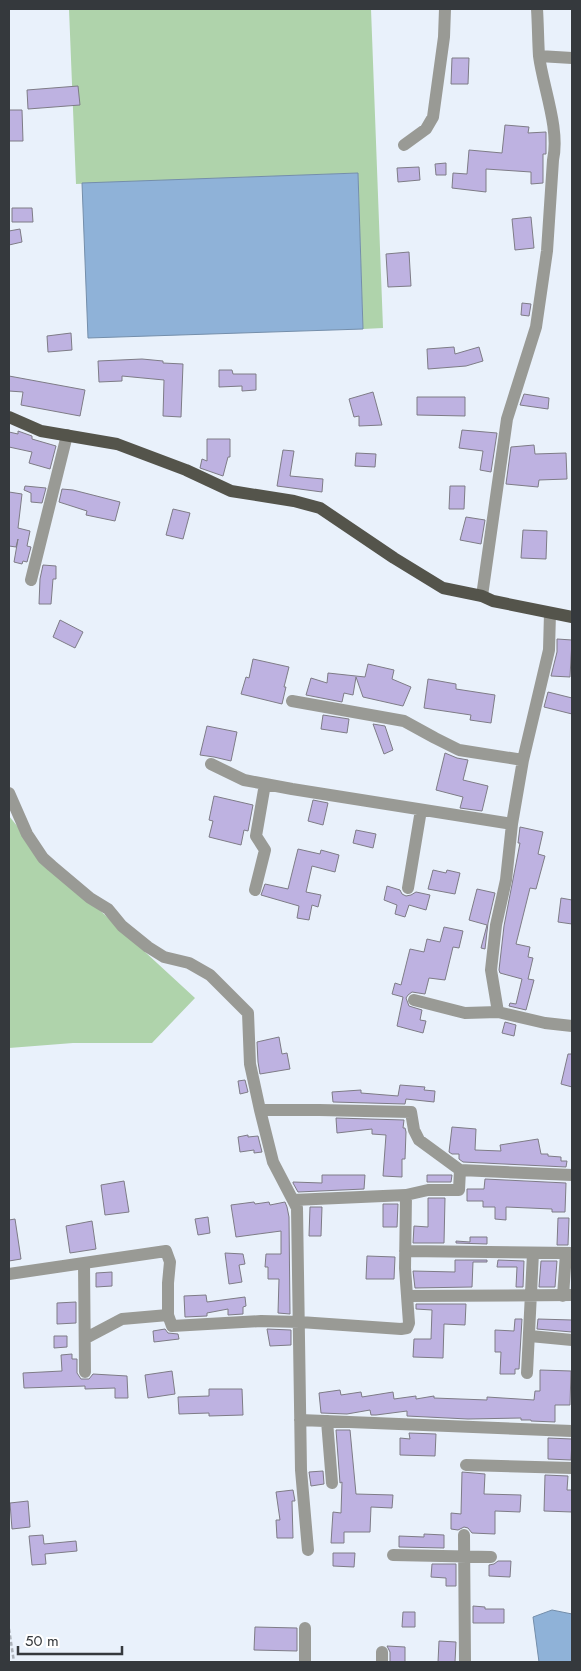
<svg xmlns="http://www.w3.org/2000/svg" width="581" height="1671" viewBox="0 0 581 1671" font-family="Jost,sans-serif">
<rect width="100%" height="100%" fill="#e9f1fb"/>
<!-- green -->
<path fill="#afd3ab" d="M69,9H371L383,328L363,329L358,173L76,184Z
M9,816L43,858L195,998L152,1043H73L9,1048Z"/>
<!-- water -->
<path fill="#8fb2d8" stroke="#748eaa" d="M358,173L363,329L88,338L82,183Z
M552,1610L572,1614V1662H539L533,1617Z"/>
<!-- building -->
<path fill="#beb2e1" stroke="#7e7c86" d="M452,58H469L468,84H451Z
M78,86L80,105L28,109L27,90Z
M9,110H22L23,141H9Z
M505,125L529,127L528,133L546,132V154H543V183L531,184V172L486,169V192L452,188L453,173L467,174L469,150L502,153Z
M446,163V175H436L435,164Z
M419,167L420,180L398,182L397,168Z
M12,208H32L33,222H12Z
M531,217L534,248L515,250L512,219Z
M20,229L22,242L9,245V231Z
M409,252L411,286L388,287L386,254Z
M522,303L531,304L529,316L521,315Z
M71,333L72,350L48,352L47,336Z
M454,347L455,354L479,347L483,361L466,366L428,369L427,349Z
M142,359L163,361V363L183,364L181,417L163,416L164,380L122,376V381L99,382L98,361Z
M219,370H232L233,374H256V390L242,391V386L219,387Z
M9,376L85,390L80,416L21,405L23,392L9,391Z
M373,392L382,425L359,426V416L354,417L349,399Z
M524,394L549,398L548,409L520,405Z
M417,397H465V416L417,415Z
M462,430L497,433L491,472L480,470L483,451L459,448Z
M18,431L32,436V439L56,446L50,469L29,463L32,452L9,447V432L18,434Z
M207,439H230V457H228L223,476L200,468L202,459L207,461Z
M534,445L535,454L566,453L567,479L539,480L538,487L506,484L511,447Z
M283,450L294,451L290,476L323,479L322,492L277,486Z
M356,453L376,454L375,467L355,466Z
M25,486L46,488L42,503L31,502V493L24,490Z
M450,486H465L464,509H449Z
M62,489L73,490L120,502L115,521L86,515L87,511L59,502Z
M9,492L22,494L18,528L30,531L27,546L31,547L27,562L23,561L22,564L14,562L18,539L16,547L9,546Z
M173,509L190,513L183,539L166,535Z
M466,517L485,520L481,544L460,540Z
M523,530L547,531L546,559L521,558Z
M43,565L56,566V579H53L51,604H39L40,579Z
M60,620L83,632L75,648L53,637Z
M557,639L572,640L570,677L551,676L557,652Z
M253,659L289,667L284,687H286L282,704L241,694L246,677L249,678Z
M368,664L394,670L392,679L411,687L403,706L363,697L356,677L353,695L344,693L342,702L306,695L311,678L327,683L328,673L365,677Z
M428,679L456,684V689L495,695L491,723L470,720L471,715L424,708Z
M548,692L572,698V714L544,707Z
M323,715L349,719L347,733L321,729Z
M373,724L385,726L393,750L384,754Z
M207,726L237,732L231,761L214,757L200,755Z
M445,753L457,758L468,760L463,780L488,786L482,811L460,808L463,797L436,790Z
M214,796L253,805L248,831L244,830L241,845L209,837L213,821L209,820Z
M313,800L328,803L323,825L308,821Z
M520,827L543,832L538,854L545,856L536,889L530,888L516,944L530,947L528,957L533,958L528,979L534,980L526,1010L509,1006L510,1003L516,1004L522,979L500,973L499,970L504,926L520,843H518Z
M356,830L376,834L373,848L353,843Z
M298,849L320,854L321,850L339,855L335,872L312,866L306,892L321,895L318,907L312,905L309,920L297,918L299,906L261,895L265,884L288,889Z
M433,870L446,873L447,870L460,873L455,894L428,889Z
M387,886L400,890L402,894L406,896L411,895L416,892L430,895L426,910L409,905L405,917L395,914L397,905L384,900Z
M477,889L495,893L488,923L485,949L481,948L487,925L469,920Z
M561,898L572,900V924L558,922Z
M444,927L463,931L459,948L453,947L445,980L429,978L425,994L412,992L408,995L406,998L409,1006L422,1010L420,1020L426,1021L423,1033L397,1026L403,997L392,994L395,983L401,985L410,949L424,952L427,939L440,942Z
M505,1022L516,1025L514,1036L502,1033Z
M279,1037L282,1054L287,1053L290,1069L260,1074L258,1062L257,1042Z
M568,1054H572V1087L561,1084Z
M245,1080L248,1092L240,1094L238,1081Z
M400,1085L425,1087L424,1090L435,1091L434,1102L406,1099L405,1104L333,1102L332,1092L361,1090V1093L398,1096Z
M336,1118L404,1120L403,1128H405L406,1132L405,1159H402V1177L383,1176L386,1135L372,1134V1129L337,1133Z
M452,1127L476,1129L475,1150L501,1151L500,1145L538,1139L541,1154H548V1156L561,1157V1161H567L566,1167L463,1162L459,1159V1154H452L449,1152Z
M248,1135V1137L258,1136L262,1152L254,1153V1150L240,1152L238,1137Z
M322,1175H365L364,1189L298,1192L293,1183V1182L322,1183Z
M427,1175H452L451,1182H427Z
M485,1179L566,1183L565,1212H552V1209L506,1207V1220L495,1219V1207H483V1201H467V1189H484Z
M124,1181L129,1212L105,1215L101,1185Z
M428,1198H445L444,1243H413L414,1226L428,1227Z
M254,1202L255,1204L269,1202L270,1205L285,1202L287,1207L289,1217L290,1314L278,1313L279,1279H268V1267H265L266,1254H281V1231L236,1237L231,1205Z
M383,1204H398L397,1227H383Z
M310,1207H322L321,1236H309Z
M208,1217L210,1233L198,1235L195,1219Z
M558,1218H569L568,1245H557Z
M15,1219L21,1259L9,1261V1220Z
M92,1221L96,1249L70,1253L66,1226Z
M470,1237H487V1244L456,1243V1241L470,1242Z
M225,1253L243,1254L245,1264L239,1265L242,1282L229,1284Z
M367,1256L395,1257L394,1279H366Z
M455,1260H487V1262H473L472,1287L415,1288L413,1271L455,1272Z
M498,1260L524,1261L523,1287H516L517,1267H497Z
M541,1261H557L555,1287H539Z
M112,1272V1286L96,1287V1273Z
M206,1295L207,1302L245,1297L246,1306L243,1307V1314L228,1315V1309L207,1313V1316L185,1317L184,1296Z
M76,1302V1323L57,1324V1303Z
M416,1304H466L465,1325L444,1324L443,1358L413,1357L414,1339H431L432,1310L416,1309Z
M515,1319H522L519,1369H515V1374H500L501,1352H495V1330L514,1331Z
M538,1319L572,1320V1332L537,1329Z
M165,1329L168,1333L178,1334L179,1339L154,1342L153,1331Z
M267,1329L291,1330V1345L270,1346Z
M54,1336H67V1347L54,1348Z
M72,1354V1359H77V1373L81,1379H89L93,1374L127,1376L128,1398H115V1388L85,1389V1386L24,1388L23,1373L62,1371L61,1355Z
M540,1370L571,1371L570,1405H555V1422L531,1421V1420H521V1418L468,1419L407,1416V1411L376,1415H371L370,1410L347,1414L321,1413L319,1393L340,1390L341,1395L361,1392L362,1397L393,1392L394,1399L416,1396V1399L434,1396V1398L487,1400V1397L534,1400L535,1391H540Z
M172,1371L175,1394L148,1398L145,1375Z
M209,1389H242L243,1415L209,1416V1413L179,1414L178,1397L209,1396Z
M336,1430H350L356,1494L393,1495L392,1508L371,1507L370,1532H344V1543H331L333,1512L341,1513L342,1482L340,1483Z
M409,1433L436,1434L435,1456L400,1455V1438L410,1439Z
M548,1438L572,1439L571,1460L548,1459Z
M323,1471L324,1484L311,1486L309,1472Z
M462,1472L485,1474L484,1494L521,1495L520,1512L495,1511V1534L472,1533L468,1528L464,1527L458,1530L451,1529V1513L461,1514Z
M545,1475L568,1476L567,1490H572V1512L544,1511Z
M293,1490L295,1501H292L293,1538H277L276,1520H280L276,1492Z
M28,1501L30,1527L12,1529L10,1503Z
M424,1534L444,1535V1548L399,1547V1536L424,1537Z
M43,1535L44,1544L76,1541L77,1551L45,1554L46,1564L32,1565L29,1536Z
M333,1553H355L354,1567L333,1566Z
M498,1561H511L510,1577L489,1576V1565L494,1564Z
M432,1564H456V1586H446V1578L431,1577Z
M473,1606L485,1607V1609H504V1623H473Z
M403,1612H415V1627H402Z
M255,1627L297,1628V1651L254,1650Z
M439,1641L456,1642L455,1662H438Z
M387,1646L405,1647V1662H390V1652Z"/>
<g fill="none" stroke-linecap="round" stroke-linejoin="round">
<!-- path -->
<path stroke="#acb2ba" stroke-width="2.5" stroke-dasharray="4 2.5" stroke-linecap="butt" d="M9,1629L14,1662"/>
<!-- minor -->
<path stroke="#999a95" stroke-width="12" d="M539,56L572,58
M404,145L426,129L433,117L444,37L445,9
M31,580L67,435
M482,596L507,419L536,327L547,251L553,160C560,129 543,87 539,56C538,40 538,24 537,9
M292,701L404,721L435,738L459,750L523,760
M211,764L244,780L292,789L512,824L523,760L549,650L550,613
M9,793L27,834L43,858L52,866L90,898L108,909L122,926L148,947L164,957L189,963L210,975L248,1013L250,1064L260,1110H319L411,1112L414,1130L419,1140L460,1170L572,1175
M408,888L421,810
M255,890L265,850L256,836L265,784
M414,1000L465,1013L498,1012L545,1023L572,1026
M498,1012L491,970L496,925L506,880L512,824
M260,1110L273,1162L297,1208L301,1470L308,1550
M293,1200L406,1195L428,1190H459L460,1170
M405,1251L572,1253
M84,1263L85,1372
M9,1274L166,1251L170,1262L168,1283V1315L172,1326L261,1321L300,1322L401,1329L407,1328L409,1323L405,1268L406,1195
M407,1296L572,1295
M563,1296L566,1253
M530,1336L572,1340
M86,1338L122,1319L168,1315
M527,1373L533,1253
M300,1420L572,1431
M327,1421L332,1483
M466,1465L572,1468
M464,1535L465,1662
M393,1555L491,1557
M305,1628V1662
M382,1662V1652"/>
<!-- major -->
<path stroke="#54544b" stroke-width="12" d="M9,417L41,431L117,444L186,470L231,491L294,501L320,508L394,558L443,588L482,596L493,601L572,617"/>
</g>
<!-- border -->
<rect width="581" height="1671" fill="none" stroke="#35393d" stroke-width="20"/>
<!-- scale -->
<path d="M18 1646v8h104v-8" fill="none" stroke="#35393d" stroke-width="2.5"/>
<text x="25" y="1646" font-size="15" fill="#35393d" stroke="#ffffff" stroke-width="4" paint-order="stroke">50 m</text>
</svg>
